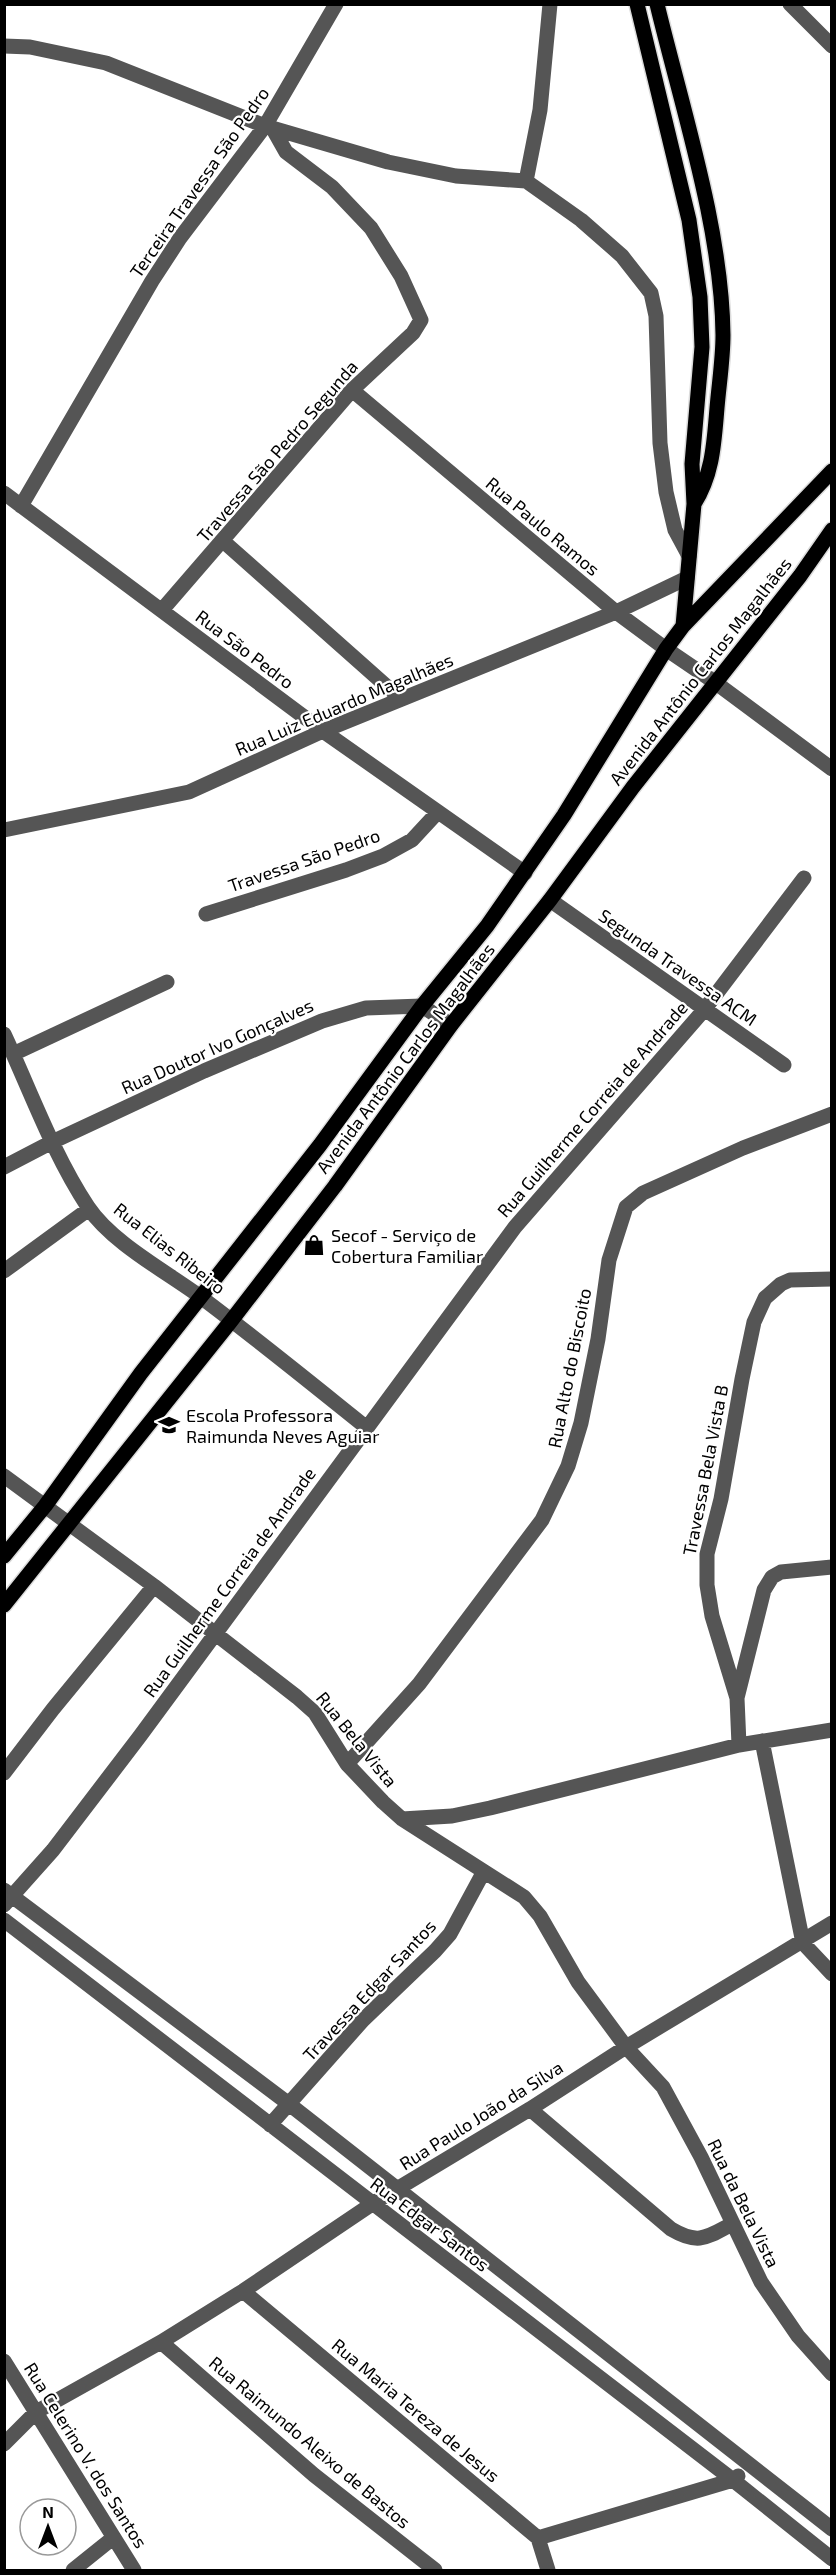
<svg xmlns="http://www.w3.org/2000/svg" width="836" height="2575" viewBox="0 0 836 2575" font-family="'Exo 2',sans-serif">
<rect width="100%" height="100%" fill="#fff"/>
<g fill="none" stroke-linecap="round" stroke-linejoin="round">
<defs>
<path id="major" d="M637,4L689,220L700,297L702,347L692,464L694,504L683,626
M657,4C682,108 722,229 723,335C723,359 719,384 717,408C714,442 713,474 694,504
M4,1556L45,1506L141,1373L320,1145L422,1006L487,926L564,815L666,649L683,626L832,471
M4,1605L231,1321L335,1186L451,1025L550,900L633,787L800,576L832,530"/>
</defs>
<!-- major casing -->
<use href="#major" stroke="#dbdbdb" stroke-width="18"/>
<!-- minor -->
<path stroke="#555" stroke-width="15" d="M790,4L832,46
M4,46L30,47L106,63L265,126L388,162L456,176L526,181L581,220L622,256L651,293L656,316L660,443L666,492L675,530L689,556
M526,181L540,110L550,4
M352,390L616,612L666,649L716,683L832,769
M4,493L323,731L525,873
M21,506L152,281L180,238L265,126L336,4
M223,541L401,699
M162,610L327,419L352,390L413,333L421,320L401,276L371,228L332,187L286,152L273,129
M4,830L189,792L323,731L616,612L687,578
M550,900L784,1065
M206,914L346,870L383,856L412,840L437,813
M4,1034C31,1092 53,1154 88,1207C112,1243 167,1272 202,1298C258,1340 312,1384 367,1428
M13,1054L167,982
M4,1167L52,1142L204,1071L322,1021L366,1008L422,1006L451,1025
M4,1271L89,1209
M4,1476L154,1586L297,1697L315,1713L347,1764L383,1802L402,1819L524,1897L540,1916L578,1982L626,2047L663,2087L701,2157L761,2282L798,2336L832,2374
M737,1698L764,1590L772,1577L781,1572L832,1567
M762,1741L803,1943L832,1974
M739,1745L737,1698L712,1616L707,1585V1554L721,1499L742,1379L754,1322L765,1298L781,1284L790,1280L832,1279
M347,1764L419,1684L542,1520L568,1466L581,1423L598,1339L609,1260L626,1207L643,1193L743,1148L832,1114
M4,1773L53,1709L154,1586
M402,1819L452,1816L490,1808L739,1745L832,1730
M4,1890L289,2104L832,2529
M4,1905L53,1850L140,1736L515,1227L704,1010L804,878
M4,1920L733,2480L832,2559
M530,2109L671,2229C698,2245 706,2238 732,2224
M270,2125L363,2020L435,1951L450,1934L483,1873
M243,2291L538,2538L548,2570
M161,2342L314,2475L435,2570
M4,2361L134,2570
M4,2444L36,2412L161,2342L243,2291L372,2204L530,2109L626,2047L832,1923
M538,2538L733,2480L738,2476
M73,2570L113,2538"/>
<!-- major -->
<use href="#major" stroke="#000" stroke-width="15"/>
</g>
<!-- icons -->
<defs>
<symbol id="shop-bare" viewBox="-9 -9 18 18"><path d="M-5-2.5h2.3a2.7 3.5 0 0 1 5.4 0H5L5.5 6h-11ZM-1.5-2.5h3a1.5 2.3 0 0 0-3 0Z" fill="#000" stroke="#fff" stroke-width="2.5" paint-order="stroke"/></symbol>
<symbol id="school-bare" viewBox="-9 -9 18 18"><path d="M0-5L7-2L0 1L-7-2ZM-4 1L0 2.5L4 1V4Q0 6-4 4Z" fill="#000" stroke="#fff" stroke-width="2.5" paint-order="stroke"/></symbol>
</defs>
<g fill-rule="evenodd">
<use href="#shop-bare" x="299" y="1230" width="30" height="30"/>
<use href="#school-bare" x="154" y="1410" width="30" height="30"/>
</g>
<g text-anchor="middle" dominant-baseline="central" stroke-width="4.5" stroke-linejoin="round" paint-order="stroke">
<!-- street labels -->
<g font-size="18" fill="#000" stroke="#fff">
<text transform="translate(199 182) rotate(-55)">Terceira Travessa São Pedro</text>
<text transform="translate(277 451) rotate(-49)">Travessa São Pedro Segunda</text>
<text transform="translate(543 526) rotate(40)">Rua Paulo Ramos</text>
<text transform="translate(245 649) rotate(37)">Rua São Pedro</text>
<text transform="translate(700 671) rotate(-52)">Avenida Antônio Carlos Magalhães</text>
<text transform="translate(344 704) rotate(-23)">Rua Luiz Eduardo Magalhães</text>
<text transform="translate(304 860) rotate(-19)">Travessa São Pedro</text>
<text transform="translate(678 967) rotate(35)">Segunda Travessa ACM</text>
<text transform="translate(217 1046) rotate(-24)">Rua Doutor Ivo Gonçalves</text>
<text transform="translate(405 1058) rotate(-53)">Avenida Antônio Carlos Magalhães</text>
<text transform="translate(592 1109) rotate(-49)">Rua Guilherme Correia de Andrade</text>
<text transform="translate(170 1248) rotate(38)">Rua Elias Ribeiro</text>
<text transform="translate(569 1368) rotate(-79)">Rua Alto do Biscoito</text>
<text transform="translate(705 1470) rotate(-79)">Travessa Bela Vista B</text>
<text transform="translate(229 1582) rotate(-54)">Rua Guilherme Correia de Andrade</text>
<text transform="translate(357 1739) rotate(51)">Rua Bela Vista</text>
<text transform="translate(369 1990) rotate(-47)">Travessa Edgar Santos</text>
<text transform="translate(481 2115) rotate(-32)">Rua Paulo João da Silva</text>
<text transform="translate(744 2203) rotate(64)">Rua da Bela Vista</text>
<text transform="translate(430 2224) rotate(37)">Rua Edgar Santos</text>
<text transform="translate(416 2410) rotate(40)">Rua Maria Tereza de Jesus</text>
<text transform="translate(310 2442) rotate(40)">Rua Raimundo Aleixo de Bastos</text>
<text transform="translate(86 2455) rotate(58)">Rua Celerino V. dos Santos</text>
</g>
<!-- poi labels -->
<g font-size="18" fill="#000" stroke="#fff" text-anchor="start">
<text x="331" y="1235">Secof - Serviço de<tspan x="331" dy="21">Cobertura Familiar</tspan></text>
<text x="186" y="1415">Escola Professora<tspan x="186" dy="21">Raimunda Neves Aguiar</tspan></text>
</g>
</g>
<!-- border -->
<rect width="836" height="2575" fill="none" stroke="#000000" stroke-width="12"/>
<!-- north arrow -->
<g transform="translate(48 2527)"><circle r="28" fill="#ffffff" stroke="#999999" stroke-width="1.5"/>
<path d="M0-4.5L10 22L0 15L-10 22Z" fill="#000000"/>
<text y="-9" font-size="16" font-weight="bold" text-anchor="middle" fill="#000000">N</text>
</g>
</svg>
